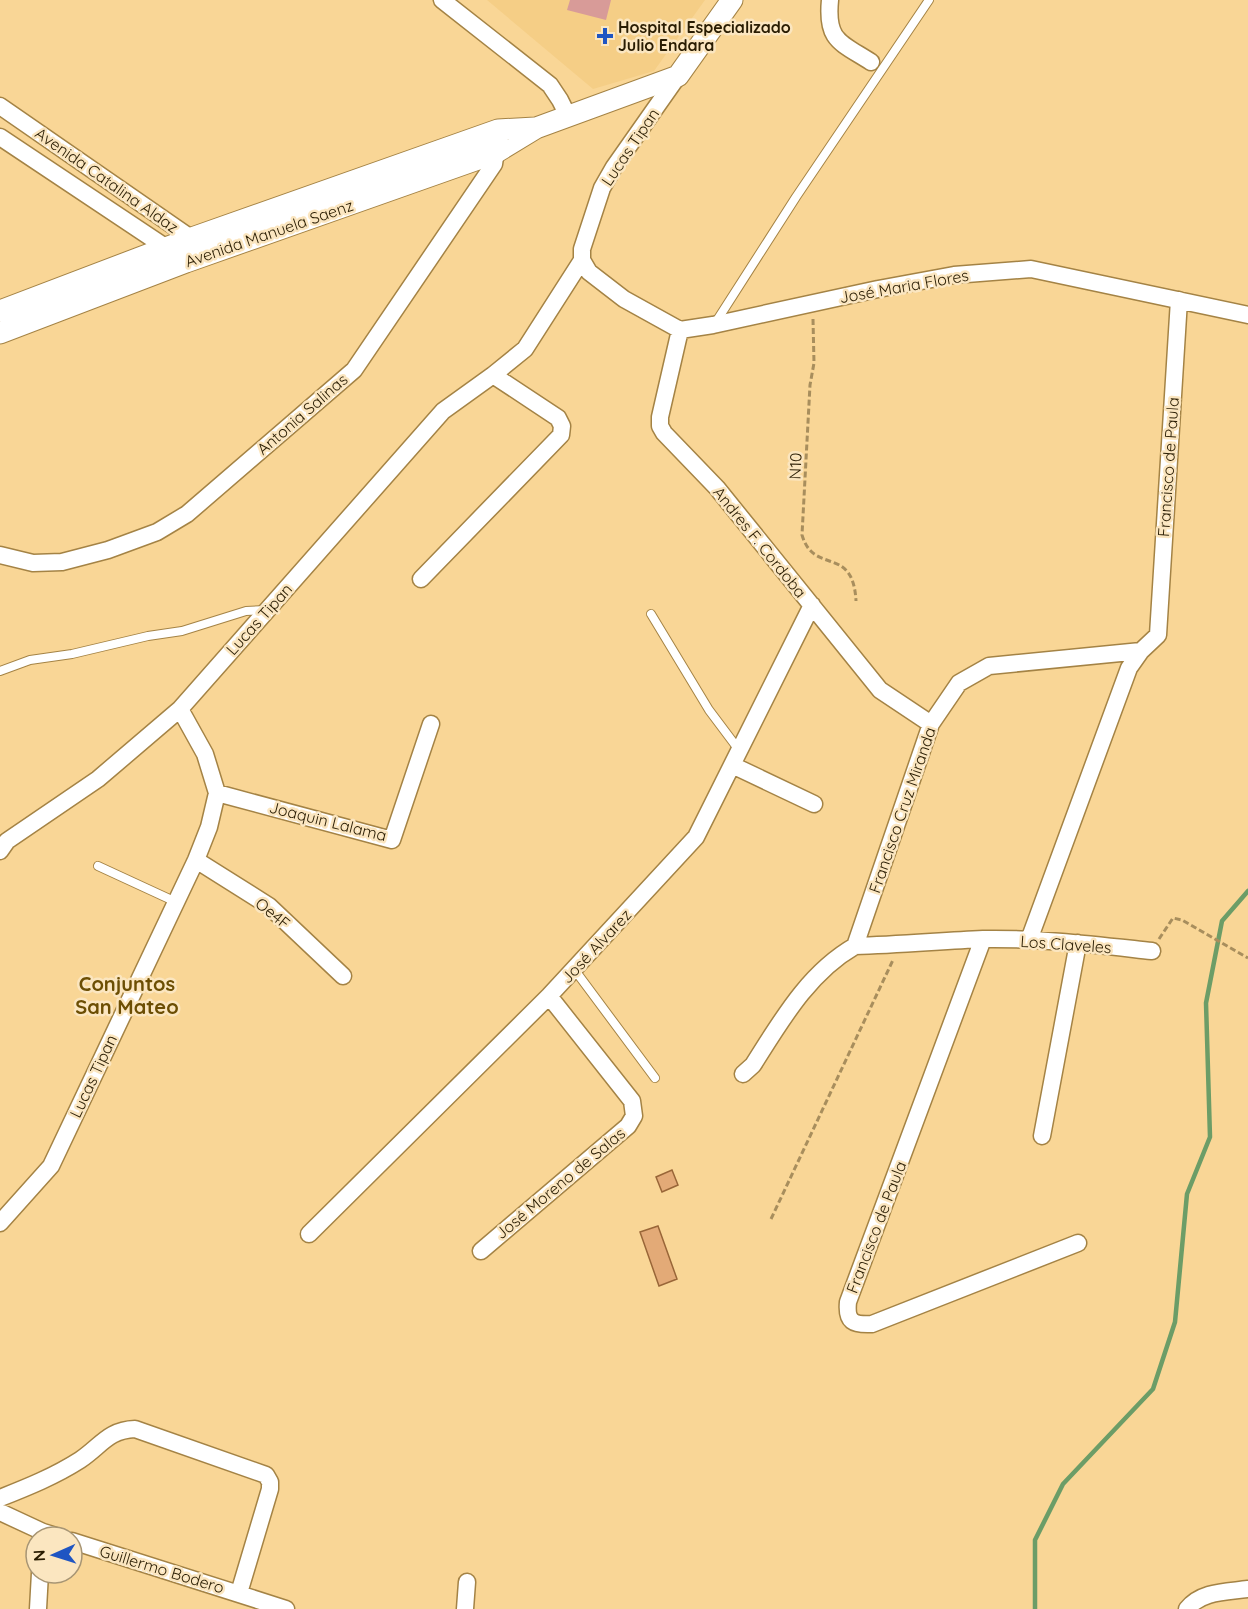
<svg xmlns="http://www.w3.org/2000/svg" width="1248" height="1609" viewBox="0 0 1248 1609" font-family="Quicksand,sans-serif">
<rect width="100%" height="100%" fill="#f9d696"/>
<!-- built -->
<path fill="#f5ce86" d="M487,0H705L654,71L593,89Z"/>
<!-- green -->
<path fill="#d89b98" d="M570,0H611L606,20L567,10Z"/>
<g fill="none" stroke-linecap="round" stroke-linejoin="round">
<!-- stream -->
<path stroke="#6c9d67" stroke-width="4.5" d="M1035,1609V1540L1063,1484L1153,1389L1175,1322L1187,1194L1210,1137L1206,1003L1222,921L1248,891"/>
</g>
<!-- building -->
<path fill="#e3aa77" stroke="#996638" stroke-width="1.5" d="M672,1170L678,1185L662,1192L656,1177Z
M658,1226L677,1279L659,1286L640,1232Z"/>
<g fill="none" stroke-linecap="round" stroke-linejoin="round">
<defs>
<path id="service" d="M714,325L796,197L929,0
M651,614L709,710L739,750
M0,671L30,660L72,654L148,636L182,631L246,611L267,610
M98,866L176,902
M574,969L655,1078"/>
<path id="minor" d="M442,0L550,85L560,100L568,116
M830,0C826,41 840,42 871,62
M0,106L198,243
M0,137L174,253
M582,260L589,272L624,299L680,330L713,325L878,289L954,275L1031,269L1248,315
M680,330L660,417V426L664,433L717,488L880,690L931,724
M0,555L33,563L62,562L108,550L157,532L187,514L354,370L494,164L497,143
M421,579L561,435L562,426L558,418L493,375
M732,765L814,804
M217,793L392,840L431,724
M0,851L7,841L98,779L180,709L443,411L493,375L525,349L582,260V249L602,188L614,167L678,76
M196,860L269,906L343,976
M983,939L848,1302C846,1322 853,1325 872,1324L1078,1243
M1029,940L1129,668L1141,651
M855,946C897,945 940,941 983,939C1040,938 1096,945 1152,951
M743,1074L753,1065C781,1021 808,973 855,946L931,724L959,683L989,666L1141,651L1158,635L1179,300
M1042,1136L1078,943
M0,1223L51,1166L196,860L209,827L217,793L205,754L180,709
M309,1234L549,996L696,837L812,605
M481,1251L628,1126L634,1116L632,1101L549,996
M0,1498C28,1487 55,1476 80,1460C101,1446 108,1430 135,1429L266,1475L270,1482V1489L239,1593
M0,1512L43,1532L59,1537
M72,1541L286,1609
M38,1609L40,1573
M465,1609L467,1582
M1187,1609C1201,1591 1226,1592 1248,1589"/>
<path id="tertiary" d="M0,311L192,238L498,130L535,128
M0,333L186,262L495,153L536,128L678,76L732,0"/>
</defs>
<!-- service casing -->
<use href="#service" stroke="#a48345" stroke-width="10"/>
<!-- minor casing -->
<use href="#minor" stroke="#a48345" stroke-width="19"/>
<!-- tertiary casing -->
<use href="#tertiary" stroke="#a48345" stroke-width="23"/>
<!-- path -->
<path stroke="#a88e5d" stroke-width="3" stroke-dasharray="6 3" stroke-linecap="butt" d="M813,319L814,363L810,385L802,535C814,576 853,544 856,601
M1159,939L1173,918L1182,920L1248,958
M771,1219L893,960"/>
<!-- service -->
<use href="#service" stroke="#fff" stroke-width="8"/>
<!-- minor -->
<use href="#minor" stroke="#fff" stroke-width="16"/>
<!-- tertiary -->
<use href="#tertiary" stroke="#fff" stroke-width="21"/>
</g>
<!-- markers -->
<path fill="#1f55c2" stroke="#fbe6c0" stroke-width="2" d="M602 27h6v6h6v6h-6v6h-6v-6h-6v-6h6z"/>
<g text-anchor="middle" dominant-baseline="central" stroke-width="5" stroke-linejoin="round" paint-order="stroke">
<!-- poi labels -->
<g font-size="16" font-weight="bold" fill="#291c02" stroke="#fbe6c0" text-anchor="start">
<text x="618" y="27">Hospital Especializado<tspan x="618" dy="18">Julio Endara</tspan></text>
</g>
<!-- street labels -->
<g font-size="16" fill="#291c02" stroke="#fbe6c0">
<text transform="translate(630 147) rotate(-56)">Lucas Tipan</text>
<text transform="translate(107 180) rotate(35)">Avenida Catalina Aldaz</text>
<text transform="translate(269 233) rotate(-19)">Avenida Manuela Saenz</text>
<text transform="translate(904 286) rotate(-10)">José Maria Flores</text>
<text transform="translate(302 414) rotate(-41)">Antonia Salinas</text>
<text transform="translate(795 466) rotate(-88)">N10</text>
<text transform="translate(1168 467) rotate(-86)">Francisco de Paula</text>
<text transform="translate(760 542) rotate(51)">Andres F. Cordoba</text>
<text transform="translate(259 619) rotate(-48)">Lucas Tipan</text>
<text transform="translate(902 810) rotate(-71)">Francisco Cruz Miranda</text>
<text transform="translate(328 821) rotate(14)">Joaquin Lalama</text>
<text transform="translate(273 913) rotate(39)">Oe4F</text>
<text transform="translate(1066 944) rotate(4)">Los Claveles</text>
<text transform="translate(596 946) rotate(-47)">José Alvarez</text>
<text transform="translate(93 1076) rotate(-65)">Lucas Tipan</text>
<text transform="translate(560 1183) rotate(-40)">José Moreno de Salas</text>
<text transform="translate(876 1227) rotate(-69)">Francisco de Paula</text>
<text transform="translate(162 1569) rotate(17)">Guillermo Bodero</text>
</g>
<!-- quarter labels -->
<g font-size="20" font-weight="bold" fill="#6c4e03" stroke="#fbe6c0">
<text x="127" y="983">Conjuntos<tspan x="127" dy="23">San Mateo</tspan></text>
</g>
</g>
<!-- north arrow -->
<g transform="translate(54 1555) rotate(267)"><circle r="28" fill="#fbe6c0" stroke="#a79574" stroke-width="1.5"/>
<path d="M0-4.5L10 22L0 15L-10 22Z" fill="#1f55c2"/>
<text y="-9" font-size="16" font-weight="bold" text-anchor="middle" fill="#291c02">N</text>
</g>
</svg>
